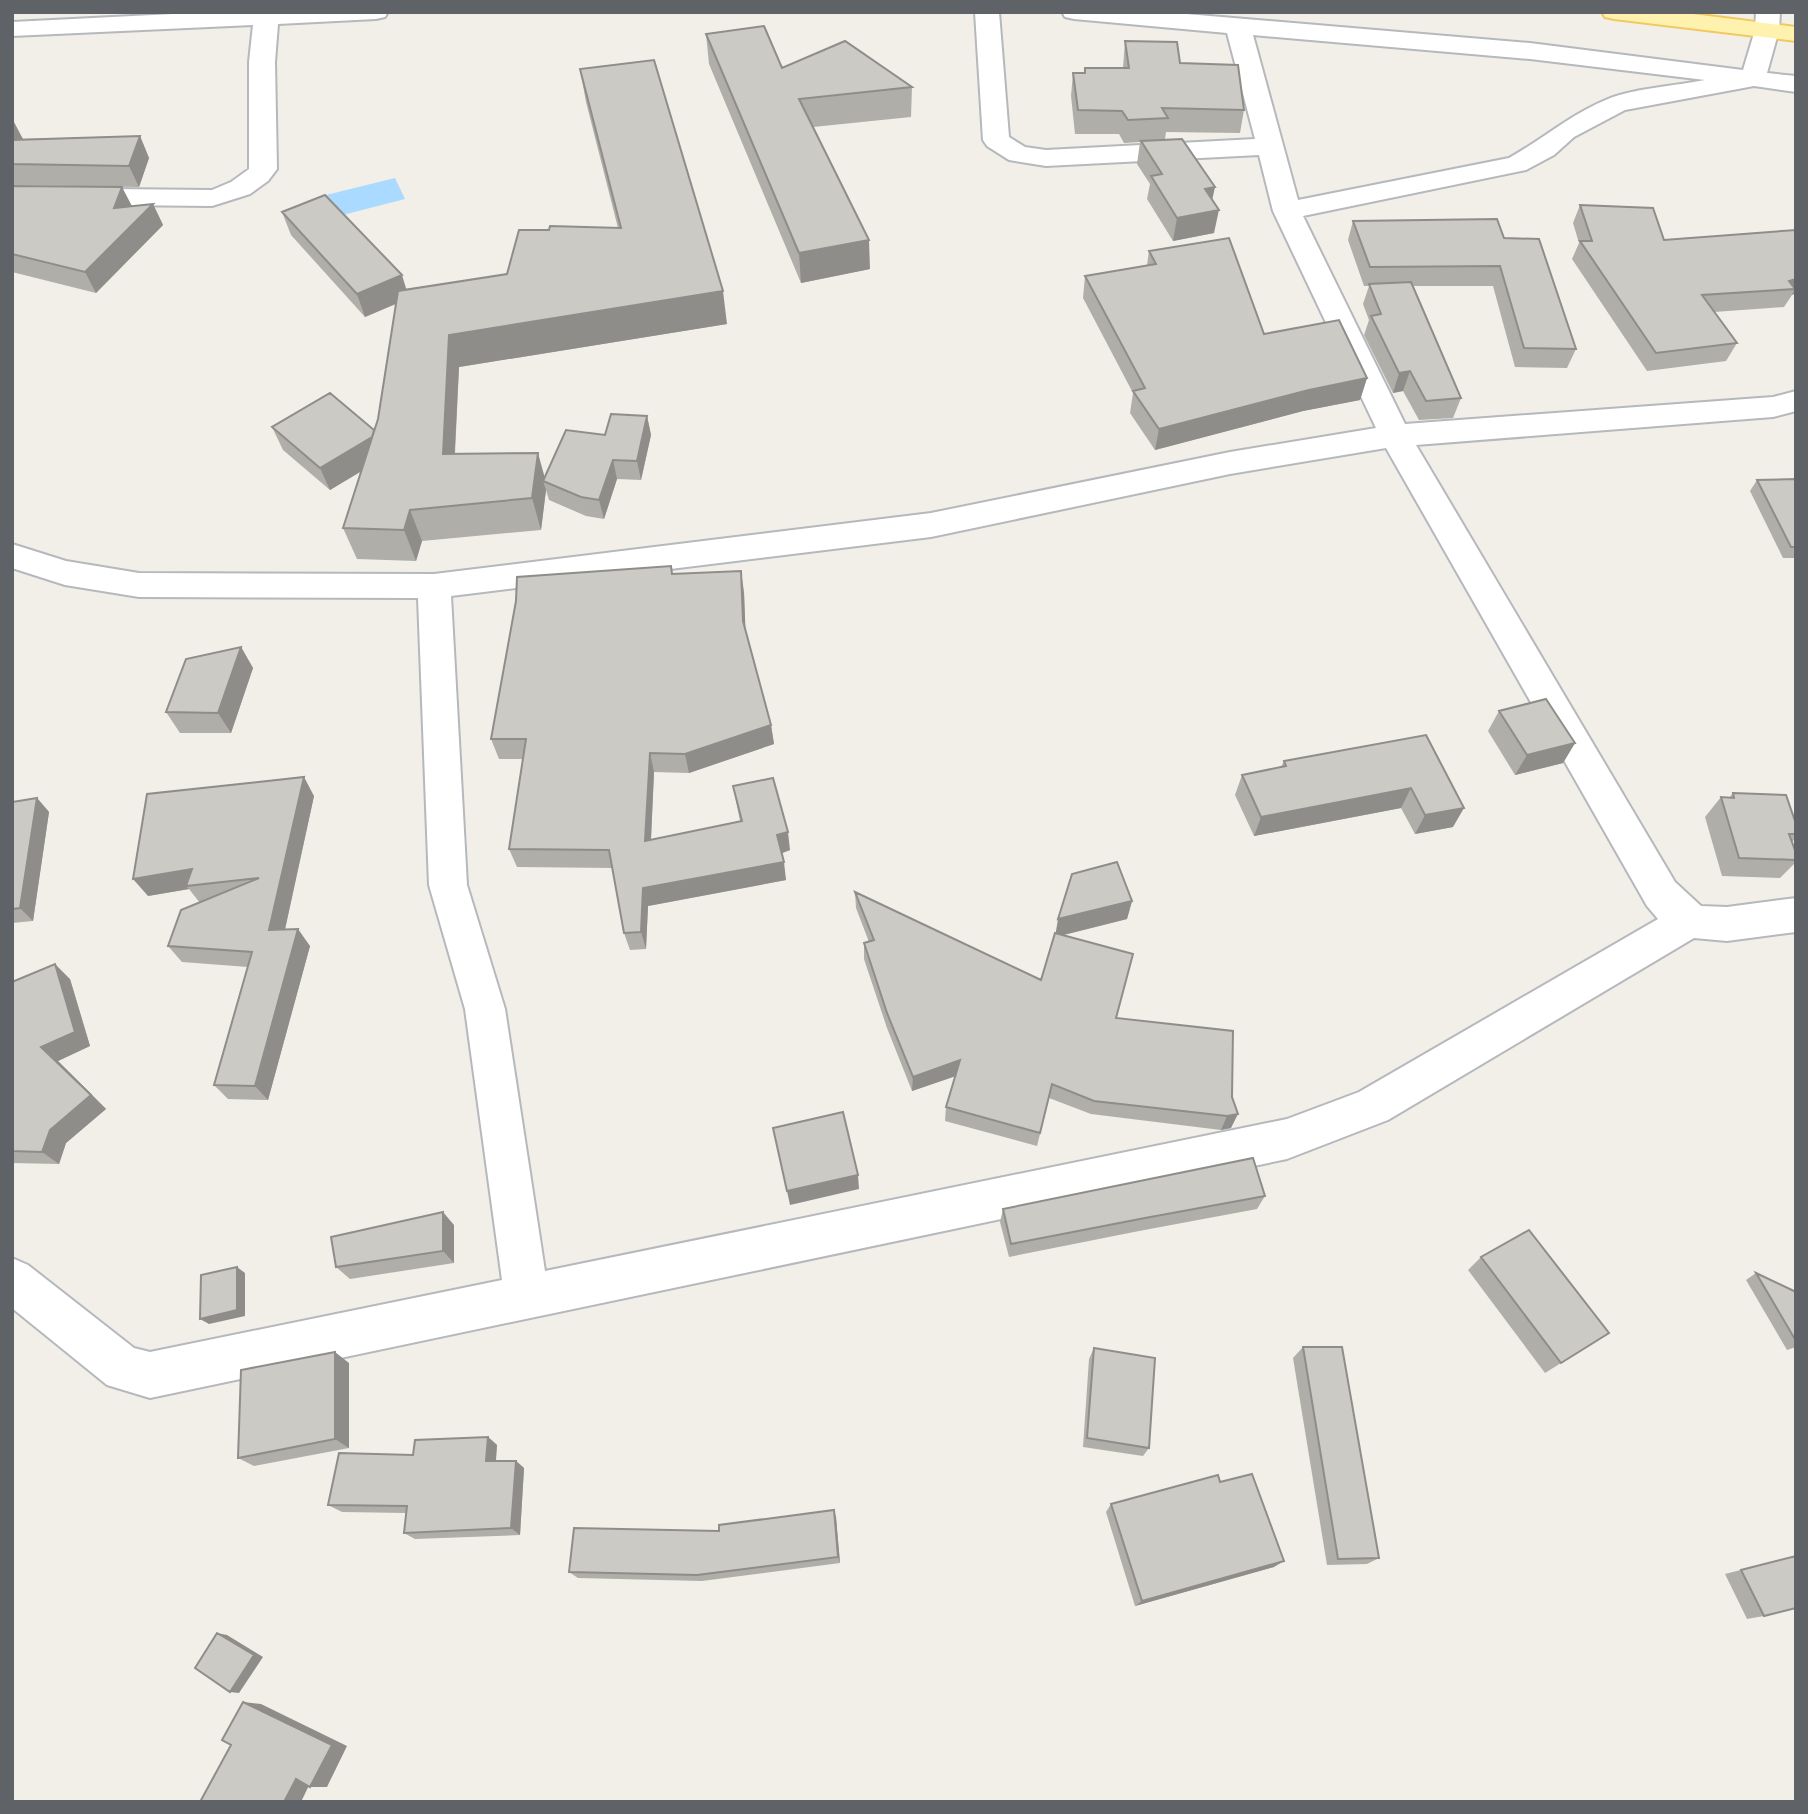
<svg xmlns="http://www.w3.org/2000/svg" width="1808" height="1814" viewBox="0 0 1808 1814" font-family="Mulish,sans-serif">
<rect width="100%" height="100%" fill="#f1efe8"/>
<!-- water -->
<path fill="#aadaff" d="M395,178L405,199L331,218L322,196Z"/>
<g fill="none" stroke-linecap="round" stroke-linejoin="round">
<defs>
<path id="minor" d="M213,12H388L385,17L376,19L278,24L275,62L277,169L268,181L250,194L212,206L12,204V188L212,190L231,182L249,169V62L253,25L12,36V22Z
M975,12H999L1009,137L1025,147L1046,150L1255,139L1227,33L1074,19L1065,17L1062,12H1163L1530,43L1743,70L1755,30L1756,12H1780L1779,30L1767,73L1796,76V92L1754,86L1625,110L1574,137L1554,155L1526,170L1303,216L1405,424L1773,397L1796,391V411L1773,417L1416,445L1675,882L1701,906L1727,907L1796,898V932L1727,941L1694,938L1388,1120L1287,1159L150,1398L107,1385L12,1308V1258L28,1265L134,1348L150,1352L502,1280L465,1009L429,885L418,598L139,597L65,585L12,568V544L66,561L139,573L434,574L931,513L1230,452L1376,428L1273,211L1259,155L1046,166L1009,160L987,146L983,140ZM1253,35L1530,59L1705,80C1675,86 1635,88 1608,99C1571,114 1543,139 1509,158L1298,200ZM1386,448L1647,906L1658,919L1359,1092L1287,1119L545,1271L505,1009L467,885L451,596L931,537L1230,474Z"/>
<path id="major" d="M1602,12H1677L1796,27V41L1614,19L1605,17Z"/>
</defs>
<!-- minor casing -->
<use href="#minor" stroke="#b5b8bc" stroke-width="4"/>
<!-- major casing -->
<use href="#major" stroke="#f2c960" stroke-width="4"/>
<!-- minor -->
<use href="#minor" fill="#fff" fill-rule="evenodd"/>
<!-- major -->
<use href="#major" fill="#fff2af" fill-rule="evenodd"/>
</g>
<!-- wall -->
<path fill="#afaea9" d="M706,34L782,68L912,87L911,117L813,127L870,269L801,283L709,64Z
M1125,41L1180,63L1244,110L1240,133L1166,132L1165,139L1212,200L1214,233L1173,241L1147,199L1150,184L1137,164L1140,142L1124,143L1119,134H1075L1071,96L1073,73H1085V68H1123Z
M580,69L727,324L459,367L455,454L545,478L605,435L647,416L651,435L641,480L617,479L604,519L586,516L549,500L546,490L541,530L422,541L416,561L357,559L343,528L361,471L330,490L283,450L272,427L374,430L378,419L396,304L365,317L291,235L282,212L406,289L507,274L549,230L618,228L586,102Z
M12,122L23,139L140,136L149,158L139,187L12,185Z
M12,186L132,206L153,204L163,225L96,293L12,272Z
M1580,205L1664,240L1796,230V293L1792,295L1784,307L1714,312L1737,343L1726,361L1647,371L1572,259L1579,243L1573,223Z
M1353,221L1504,238L1576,349L1567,368L1515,367L1493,286H1412L1461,398L1453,418L1419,420L1403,391L1393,393L1364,335L1369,320L1363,304L1369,286H1364L1348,240Z
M1149,251L1264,334L1367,378L1360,400L1303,411L1155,450L1130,413L1133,393L1083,298L1085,276L1147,265Z
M1796,479V558H1783L1750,491L1757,480Z
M673,574L744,592L745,630L771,725L774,744L689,773L654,772L651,840L740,821L733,786L790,850L781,853L786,880L648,906L646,949L630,950L624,933L613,868L517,867L509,849L523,759H499L491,739Z
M241,647L253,668L231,733H180L166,712Z
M1499,711L1575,743L1563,763L1515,775L1488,731Z
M1426,735L1453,827L1415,834L1401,808L1254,836L1235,795L1242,775L1281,767L1284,761Z
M1733,793L1796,824V838L1792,842L1796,853V862L1780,878L1722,876L1705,817L1721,797L1729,798Z
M314,796L285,930L310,946L268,1100L228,1099L214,1085L248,967L182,962L168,946L200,903L189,889L148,896Z
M37,798L49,812L33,921L12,923V802Z
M855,892L1041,980L1056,933L1132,901L1127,919L1064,935L1116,1018L1233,1031L1231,1128L1221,1130L1091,1114L1049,1098L1037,1146L945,1121L946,1107L955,1076L912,1091L887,1028L864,959V943L869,942L856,908Z
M70,979L90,1046L58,1061L106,1109L66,1143L59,1164L12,1163V982Z
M1265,1196L1257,1209L1139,1231L1009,1257L1000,1222L1003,1209Z
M454,1225V1263L350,1279L336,1267Z
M1481,1257L1609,1333L1545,1373L1468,1270Z
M1756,1273L1796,1292V1347L1787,1350L1746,1280Z
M1303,1347L1379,1558L1367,1564L1327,1565L1293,1358Z
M1094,1348L1149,1448L1143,1456L1083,1447L1089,1359Z
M349,1363V1448L254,1466L238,1458Z
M488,1437L497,1445L496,1461H516L524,1468L520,1535L415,1539L404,1533L406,1513L342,1512L328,1505L413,1455Z
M1220,1482L1274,1567L1135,1606L1106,1512L1111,1504Z
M836,1517L840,1563L702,1581L578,1578L569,1572L719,1531Z
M1796,1556L1764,1616L1747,1619L1725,1574Z"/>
<!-- shaded-wall -->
<path fill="#8f8d8a" d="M14,122L25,143L12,155V125Z
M140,136L149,158L139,187L129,166Z
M122,187L133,208H114Z
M1215,187L1210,210L1205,189Z
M153,204L163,225L96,293L85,272Z
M1219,210L1214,233L1173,241L1177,218Z
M869,240L870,269L801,283L799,253Z
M402,275L409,298L365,317L357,294Z
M1796,279V293L1792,295L1795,289L1789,281Z
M723,291L727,324L459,367L453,486L443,454L449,335Z
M1410,371L1403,391L1393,393L1399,373Z
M1367,378L1360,400L1303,411L1155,450L1159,429L1309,390Z
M647,416L651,435L641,480L637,461Z
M378,433L387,456L330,490L320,468Z
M538,453L546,482L543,481L546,490L541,530L532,498Z
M613,460L617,479L604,519L599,500Z
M410,510L422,541L416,561L404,530Z
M741,571L744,592L746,642L743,621Z
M241,647L253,668L231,733L218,713Z
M771,725L774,744L689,773L685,754Z
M1575,743L1563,763L1515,775L1527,755Z
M650,753L654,772L650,859L645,841Z
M304,777L314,796L281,947L269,930Z
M1411,788L1401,808L1254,836L1261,817Z
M37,798L49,812L33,921L20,908Z
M1464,808L1453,827L1415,834L1425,815Z
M788,832L790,850L780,854L777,835Z
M784,862L786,880L648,906L646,949L641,932L643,888Z
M192,869L186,886L189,889L148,896L133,879Z
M1132,901L1127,919L1055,937L1058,919Z
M298,929L310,946L268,1100L255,1086Z
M55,964L70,979L90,1046L58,1061L106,1109L66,1143L59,1164L42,1152L41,1047Z
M960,1060L959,1075L912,1091L913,1077Z
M1238,1114L1231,1128L1221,1130L1227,1116Z
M858,1175L859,1189L790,1205L787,1191Z
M443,1212L454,1225V1263L443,1251Z
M237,1267L245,1273V1316L209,1324L200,1319Z
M335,1352L349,1363V1448L335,1439Z
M488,1437L497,1445L495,1469L486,1461Z
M516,1461L524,1468L520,1535L511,1528Z
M834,1510L836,1517L840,1563L838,1557Z
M1284,1561L1274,1567L1135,1606L1142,1601Z
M217,1633L227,1635L263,1657L239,1693L230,1692Z
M243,1702L261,1704L347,1746L327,1787H310Z
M296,1779H312L301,1802H284Z"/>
<!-- building -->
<path fill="#cccac5" stroke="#8f8d8a" stroke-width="2" d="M764,26L782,68L845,41L912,87L799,99L869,240L799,253L706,34Z
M1125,41L1177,42L1180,63L1238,65L1244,110L1162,108L1168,118L1128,120L1122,111L1078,110L1073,73H1085V68H1129Z
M654,60L723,291L449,335L443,454L538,453L532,498L410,510L404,530L343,528L378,419L398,291L507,274L519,230H549L550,226L621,228L580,69Z
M140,136L129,166L12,164V140Z
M1182,139L1215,187L1205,189L1219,210L1177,218L1151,176L1162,174L1141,141Z
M12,186L122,187L114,208L153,204L85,272L12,254Z
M325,195L402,275L357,294L282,212Z
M1580,205L1653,208L1664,240L1796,230V279L1789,281L1795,289L1702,295L1737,343L1656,353L1580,241H1592Z
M1497,219L1504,238L1539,239L1576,349L1524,348L1500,266L1370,267L1353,221Z
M1229,238L1264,334L1339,320L1367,378L1309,390L1159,429L1133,391L1145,388L1085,276L1156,264L1149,251Z
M1411,282L1461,398L1426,401L1410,371L1399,373L1371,316L1381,314L1369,284Z
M330,393L374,430L372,437L320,468L272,427Z
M611,414L647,416L637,461L613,460L599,500L581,497L543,481L566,430L605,435Z
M1796,479V547H1791L1757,480Z
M671,566L672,574L741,571L743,621L771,725L685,754L650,753L645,841L742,821L733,786L773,778L788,832L777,835L784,862L643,888L641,932L624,933L609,850L509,849L526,739H491L516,601L517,577Z
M241,647L218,713L166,712L186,659Z
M1546,699L1575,743L1527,755L1499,711Z
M1426,735L1464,808L1425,815L1411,788L1261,817L1242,775L1286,766L1284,761Z
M304,777L269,930L298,929L255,1086L214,1085L252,952L168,946L181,910L259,878L186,886L192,869L133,879L147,794Z
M1733,793L1786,795L1796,824V834H1789L1796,853V860L1739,858L1721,797L1734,798Z
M37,798L20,908L12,909V802Z
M1117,862L1132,901L1058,919L1072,874Z
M855,892L1041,980L1055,933L1133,954L1116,1018L1233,1031L1232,1097L1238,1114L1227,1116L1094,1101L1052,1084L1040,1133L946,1107L960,1060L913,1077L887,1013L864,943L874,940Z
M55,964L75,1032L41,1047L91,1095L50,1130L42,1152L12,1151V982Z
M843,1112L858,1175L787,1191L773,1128Z
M1253,1158L1265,1196L1145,1218L1011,1244L1003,1209Z
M443,1212V1251L336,1267L331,1237Z
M1529,1230L1609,1333L1561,1363L1481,1257Z
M237,1267V1310L200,1319L201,1275Z
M1756,1273L1796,1292V1341Z
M1303,1347H1342L1379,1558L1338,1559Z
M1094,1348L1155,1358L1149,1448L1087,1438Z
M335,1352V1439L238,1458L241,1370Z
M488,1437L486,1461H516L511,1528L404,1533L407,1506L328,1505L339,1453L413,1455L415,1440Z
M1252,1474L1284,1561L1142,1601L1111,1504L1218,1475L1220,1482Z
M834,1510L838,1557L697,1575L569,1572L574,1528L719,1531V1525Z
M1796,1556V1608L1764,1616L1741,1570Z
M217,1633L254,1655L230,1692L195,1668Z
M243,1702L332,1745L310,1787L296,1779L284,1802H200L231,1745L222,1740Z"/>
<!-- border -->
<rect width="1808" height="1814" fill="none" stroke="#5f6368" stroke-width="28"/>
</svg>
